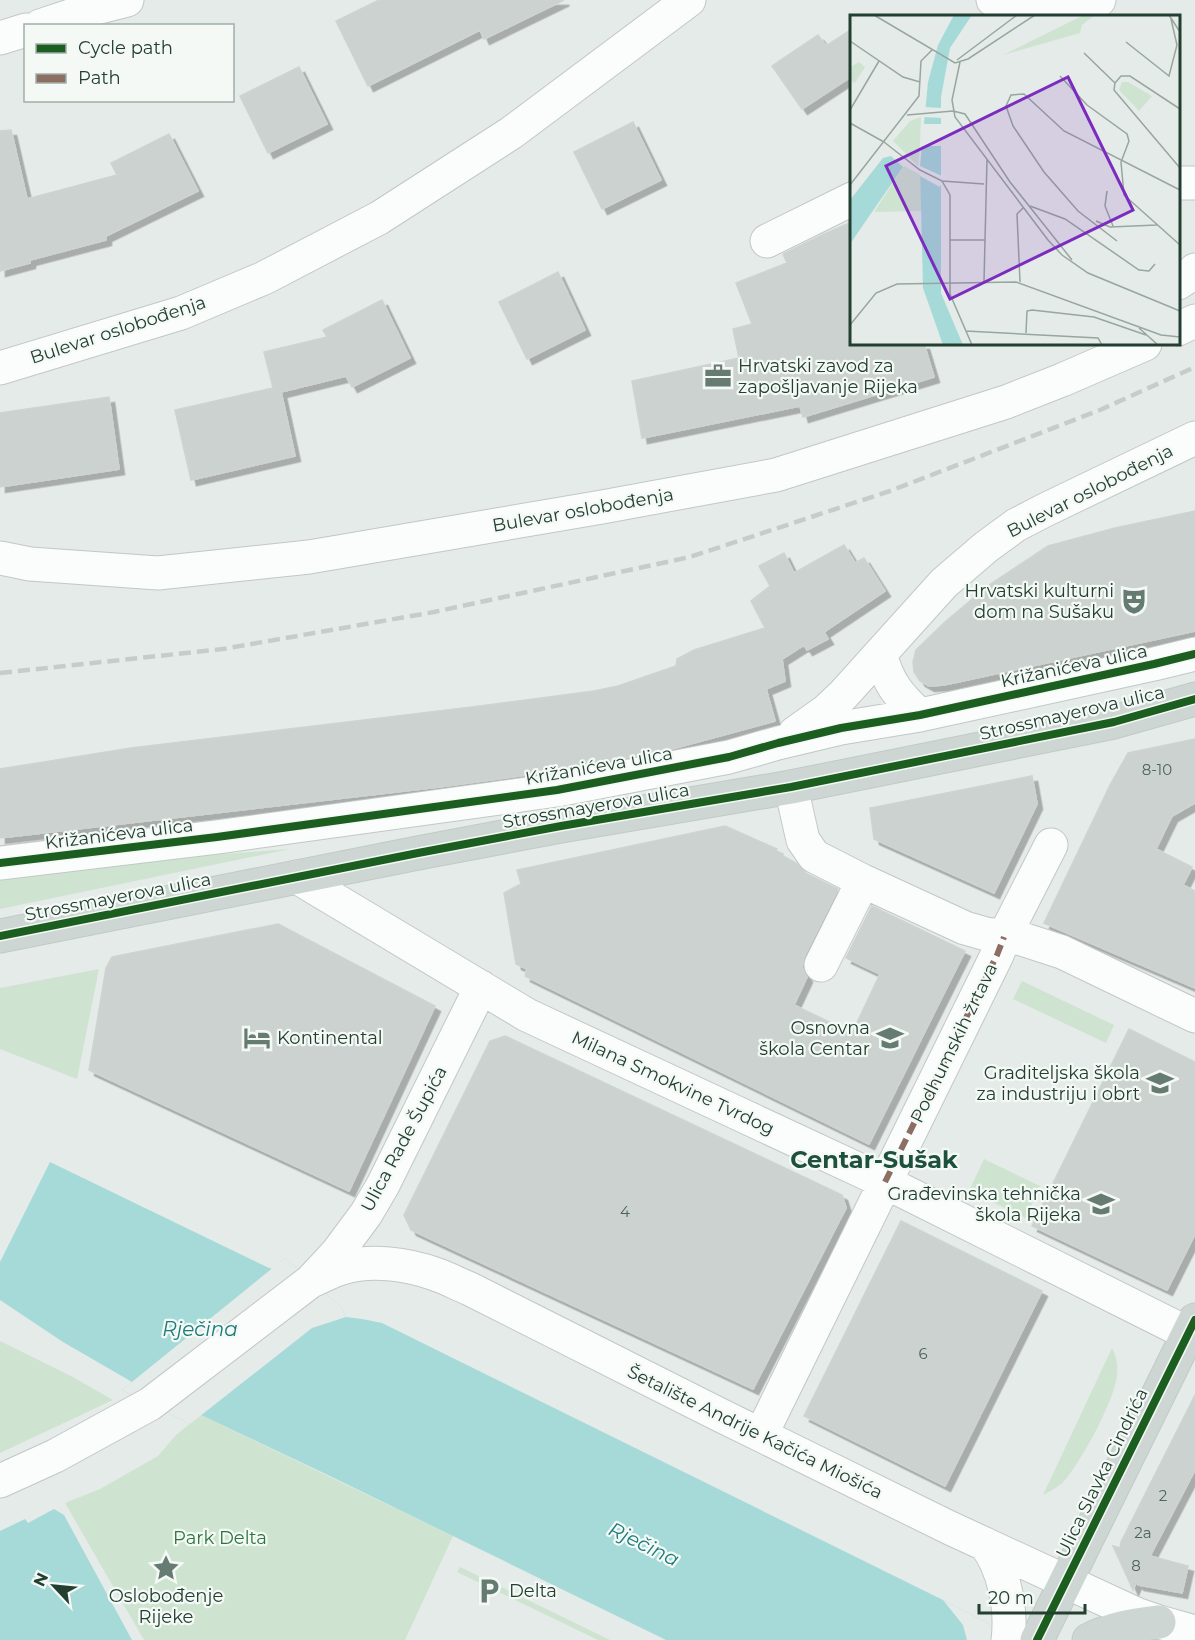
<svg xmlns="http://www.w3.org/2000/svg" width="1195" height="1640" viewBox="0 0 1195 1640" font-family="Montserrat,sans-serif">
<defs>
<filter id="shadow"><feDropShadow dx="5.5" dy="5.5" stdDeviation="0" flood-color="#0004"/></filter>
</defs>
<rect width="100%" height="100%" fill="#e5ebe8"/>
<!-- green -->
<path fill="#cee4d1" d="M290,849L0,909V880L210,855Z
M99,969L77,1079L0,1049V988Z
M1022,981L1114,1025L1106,1043L1013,999Z
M984,1159L1040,1186L1026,1218L969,1191Z
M0,1341L73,1377L113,1400L0,1453Z
M1112,1348C1117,1357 1118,1365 1117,1375C1115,1400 1082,1459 1066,1479C1060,1486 1051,1491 1043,1495Z
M201,1415L453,1536L405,1640H144L65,1503L100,1489L158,1456L176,1435Z
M460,1567L610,1640H598L457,1572Z"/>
<!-- water -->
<path fill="#a6dad8" d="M0,1140L50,1161L272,1269L285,1258L341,1307L346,1317L362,1319L382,1323L943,1600L1020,1640H666L332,1477L201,1415L190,1424L122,1390L132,1382L63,1342L0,1300Z
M54,1509L64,1515L132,1640H0V1531L25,1519L28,1523Z"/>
<!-- pier -->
<path fill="#e5ebe8" d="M0,1137L51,1159L271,1265L269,1268L50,1162L0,1262Z
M285,1258L341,1307L346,1317L312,1328L190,1424L122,1390Z
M943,1600L1020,1640H967L963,1625Z"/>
<!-- building -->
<path fill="#ccd2cf" stroke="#ced4d0" stroke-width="1.5" filter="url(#shadow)" d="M379,0H564L484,39L480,30L368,86L336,21Z
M852,29V76L802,109L772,66L818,35L826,46Z
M299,67L327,124L268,153L240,96Z
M633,122L661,180L602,209L574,152Z
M11,130L27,199L117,175L111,163L169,134L198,191L106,236V240L30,260V263L0,271V131Z
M852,222V344H924L934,377L803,417L800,406L642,438L632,381L739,358L733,329L752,324L736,283L787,263L783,254L824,234Z
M558,272L585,330L527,359L499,302Z
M382,300L410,358L352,387L346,376L281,392L295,456L191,480L175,410L273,388L264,352L327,337L323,330Z
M109,397L119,469L0,487V413Z
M1195,511V631L944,685L929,686L920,681L914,672L913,662L916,650L946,621L989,585L1048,546L1115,528Z
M844,545L855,563L864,558L885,591L824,632L828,639L807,650L804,645L782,659L785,681L766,689L775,721L668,750L554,771L439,787L0,838V769L131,748L472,707L594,691L618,686L676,666L677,659L694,650L765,628L751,601L770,586L759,566L784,553L794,573Z
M1195,739V803L1172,816L1156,849L1192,867L1183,885L1195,891V988L1044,923L1110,785L1128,753Z
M1032,776L1037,804L994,893L874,839L870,808Z
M725,826L777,849L776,852L796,863L805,873L838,889L804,957L802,967L807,977L794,1005L852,1033L880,974L846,958L872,906L965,951L869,1144L525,976L527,969L516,964L504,893L521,884L517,870Z
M278,924L435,1006L349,1191L89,1070L106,968L112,957Z
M1129,1029L1195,1062V1234L1167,1290L1032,1226Z
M505,1036L842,1195L846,1208L753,1389L411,1230L404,1215L490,1041Z
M901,1221L1042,1291L945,1486L804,1416Z
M1195,1395V1470L1150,1556L1188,1566L1182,1593L1139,1585L1136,1583L1133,1590L1113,1546L1120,1548L1121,1542Z"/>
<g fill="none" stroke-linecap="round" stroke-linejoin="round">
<defs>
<path id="minor" d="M993,0L1028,12L1054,13L1099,0
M40,26L88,10L127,0
M0,38L26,30
M1178,183H1195
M767,241L852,199
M1178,283L1189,276L1195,270
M1178,329L1195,321
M0,368L181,313L264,278L379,218L511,133L689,0
M0,558L30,564L158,573L309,557L602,507L776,475L1006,402L1062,380L1145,344
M880,654C888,682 898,696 920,715
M795,733L826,711L843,695L944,583L986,547L1016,525L1045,510L1195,438
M791,787L803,840L814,856L863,881L965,928L986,934L1022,939L1062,952L1195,1016
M0,863L217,837L557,790L729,757L778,743L841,728L920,715L1154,664L1195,654
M297,877L527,1015L885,1182L1189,1334
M821,965L863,881
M311,1281C321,1277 331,1271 342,1268C371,1259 407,1264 435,1274C447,1278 458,1284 470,1289L720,1415L950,1528L1136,1614L1159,1622L1195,1632
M761,1435L997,955L1004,937L1051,845
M0,1481L55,1456L150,1404L311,1281L337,1253L366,1214L383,1185L481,987
M985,1544C1004,1568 1012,1609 1008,1640"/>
<path id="major" d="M0,936L418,853L561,826L791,787L1114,722L1195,699
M1037,1640L1195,1320
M1089,1640C1112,1628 1134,1625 1159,1622"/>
</defs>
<!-- minor casing -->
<use href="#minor" stroke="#c2c8c5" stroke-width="35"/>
<!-- major casing -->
<use href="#major" stroke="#c1cac6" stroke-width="35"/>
<!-- minor -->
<use href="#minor" stroke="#fbfcfc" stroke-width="33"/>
<!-- major -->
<use href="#major" stroke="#ced6d3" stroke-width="33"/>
<!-- rail -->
<path stroke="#c7ccc9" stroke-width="4.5" stroke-dasharray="12 6" stroke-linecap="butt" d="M0,673L223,649L434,612L690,557L890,491L1100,410L1195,367"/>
<!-- quiet -->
<path stroke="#8d6e63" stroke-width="6" stroke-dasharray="12 6" stroke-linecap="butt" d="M885,1182L997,955L1004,937"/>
<defs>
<path id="cycleway" d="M0,863L217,837L557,790L729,757L778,743L841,728L920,715L1154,664L1195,654
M0,936L418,853L561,826L791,787L1114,722L1195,699
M1037,1640L1195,1320"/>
</defs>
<!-- cycleway casing -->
<use href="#cycleway" stroke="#f4f9f6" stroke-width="11"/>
<!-- cycleway -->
<use href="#cycleway" stroke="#1b5e20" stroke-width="8"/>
</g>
<!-- icons -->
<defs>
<symbol id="office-bare" viewBox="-9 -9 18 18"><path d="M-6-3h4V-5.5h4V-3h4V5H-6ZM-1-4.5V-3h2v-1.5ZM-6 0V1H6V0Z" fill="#667b72" stroke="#f4f9f6" stroke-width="2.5" paint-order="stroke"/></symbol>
<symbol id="theatre-bare" viewBox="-9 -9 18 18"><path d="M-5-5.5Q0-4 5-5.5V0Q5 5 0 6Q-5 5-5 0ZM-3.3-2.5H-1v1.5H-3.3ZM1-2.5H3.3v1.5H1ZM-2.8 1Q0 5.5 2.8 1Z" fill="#667b72" stroke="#f4f9f6" stroke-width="2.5" paint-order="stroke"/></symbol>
<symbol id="hotel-bare" viewBox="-9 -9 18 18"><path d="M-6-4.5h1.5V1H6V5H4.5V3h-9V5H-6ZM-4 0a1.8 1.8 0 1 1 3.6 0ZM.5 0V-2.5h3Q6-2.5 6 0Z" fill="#667b72" stroke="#f4f9f6" stroke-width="2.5" paint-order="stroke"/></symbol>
<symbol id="school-bare" viewBox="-9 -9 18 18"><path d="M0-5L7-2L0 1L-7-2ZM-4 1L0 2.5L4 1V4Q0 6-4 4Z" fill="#667b72" stroke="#f4f9f6" stroke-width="2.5" paint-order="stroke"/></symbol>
<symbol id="sight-bare" viewBox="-9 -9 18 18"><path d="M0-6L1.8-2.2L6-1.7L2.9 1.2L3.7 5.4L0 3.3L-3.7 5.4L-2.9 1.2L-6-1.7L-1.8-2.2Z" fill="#667b72" stroke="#f4f9f6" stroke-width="2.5" paint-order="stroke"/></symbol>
<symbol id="parking-bare" viewBox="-9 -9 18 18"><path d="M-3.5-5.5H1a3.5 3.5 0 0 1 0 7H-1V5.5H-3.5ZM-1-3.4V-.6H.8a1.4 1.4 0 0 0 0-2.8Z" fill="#667b72" stroke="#f4f9f6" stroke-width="2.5" paint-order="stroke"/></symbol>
</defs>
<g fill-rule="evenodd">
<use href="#office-bare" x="699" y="357" width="38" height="38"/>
<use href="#theatre-bare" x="1115" y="582" width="38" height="38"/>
<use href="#hotel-bare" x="238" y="1019" width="38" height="38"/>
<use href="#school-bare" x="871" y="1019" width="38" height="38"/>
<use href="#school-bare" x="1141" y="1064" width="38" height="38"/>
<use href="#school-bare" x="1082" y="1185" width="38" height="38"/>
<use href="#sight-bare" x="147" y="1549" width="38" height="38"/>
<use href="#parking-bare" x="470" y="1572" width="38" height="38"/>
</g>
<g text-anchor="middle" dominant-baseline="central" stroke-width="4.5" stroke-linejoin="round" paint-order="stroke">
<!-- number labels -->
<g font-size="15" fill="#4d645a">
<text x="1157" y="769">8-10</text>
<text x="625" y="1211">4</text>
<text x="923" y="1353">6</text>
<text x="1163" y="1495">2</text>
<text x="1143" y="1532">2a</text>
<text x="1136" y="1565">8</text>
</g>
<!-- street labels -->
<g font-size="18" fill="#223f32" stroke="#f4f9f6">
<text transform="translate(118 330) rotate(-18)">Bulevar oslobođenja</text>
<text transform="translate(1090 491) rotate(-27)">Bulevar oslobođenja</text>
<text transform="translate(583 510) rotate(-10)">Bulevar oslobođenja</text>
<text transform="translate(1074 666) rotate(-12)">Križanićeva ulica</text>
<text transform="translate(1072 713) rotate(-13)">Strossmayerova ulica</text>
<text transform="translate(599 766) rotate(-10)">Križanićeva ulica</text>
<text transform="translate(596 806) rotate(-10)">Strossmayerova ulica</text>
<text transform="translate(119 834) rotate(-7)">Križanićeva ulica</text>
<text transform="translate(118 897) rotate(-11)">Strossmayerova ulica</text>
<text transform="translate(954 1043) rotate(-64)">Podhumskih žrtava</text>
<text transform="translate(673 1083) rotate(25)">Milana Smokvine Tvrdog</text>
<text transform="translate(404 1139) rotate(-62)">Ulica Rade Šupića</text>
<text transform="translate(755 1432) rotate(26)">Šetalište Andrije Kačića Miošića</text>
<text transform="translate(1102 1473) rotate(-64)">Ulica Slavka Cindrića</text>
</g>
<!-- poi labels -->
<g font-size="18" fill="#223f32" stroke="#f4f9f6" text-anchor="end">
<text x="738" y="366" text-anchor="start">Hrvatski zavod za<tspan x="738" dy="21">zapošljavanje Rijeka</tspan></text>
<text x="1114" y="591">Hrvatski kulturni<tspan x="1114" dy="21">dom na Sušaku</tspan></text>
<text x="870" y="1028">Osnovna<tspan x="870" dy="21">škola Centar</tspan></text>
<text x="277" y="1038" text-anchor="start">Kontinental</text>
<text x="1140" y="1073">Graditeljska škola<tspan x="1140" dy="21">za industriju i obrt</tspan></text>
<text x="1081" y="1194">Građevinska tehnička<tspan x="1081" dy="21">škola Rijeka</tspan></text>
<text x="509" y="1591" text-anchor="start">Delta</text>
<text x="166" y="1596" text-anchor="middle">Oslobođenje<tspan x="166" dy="21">Rijeke</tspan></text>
</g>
<!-- park labels -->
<g font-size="18" fill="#2c763b" stroke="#f4f9f6">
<text x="220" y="1538">Park Delta</text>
</g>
<!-- water labels -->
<g font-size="20" font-style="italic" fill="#1b7c7b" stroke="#f4f9f6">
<text x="200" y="1329">Rječina</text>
<text transform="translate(644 1544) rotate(26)">Rječina</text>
</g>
<!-- district labels -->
<g font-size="24" font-weight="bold" fill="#1e513c" stroke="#f4f9f6">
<text x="874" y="1159">Centar-Sušak</text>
</g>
</g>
<!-- overview -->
<g transform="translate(850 15)">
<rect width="330" height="330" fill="#e5ebe8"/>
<path d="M234,0H245L232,10L230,18L153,40ZM9,47L15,52L5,68L0,66V52ZM272,67H278L302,81L289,96L269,75ZM71,102L70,131L68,151L43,126L60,106ZM54,151L72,161V196L24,197Z" fill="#cee4d1"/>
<path d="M104,0H122L100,33L91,82V278L113,330H93L73,273L70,151L78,67L88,30ZM41,141L53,152L0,229V185L33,143Z" fill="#a6dad8"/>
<path d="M74,92L91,93V103L74,102V109H91L93,104L94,161L90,172L70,161V151L92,161V131H71Z" fill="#e5ebe8"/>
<path fill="none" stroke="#97a69f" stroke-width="1.5" d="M24,0L105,48L118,44L185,0M319,0L330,17M0,26L53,62L70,67M276,27L319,61L327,30L321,4M234,38L265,68M107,45L167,0M110,47L102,85L105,102L198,225L212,240L238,258L330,296M210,61L237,90L277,119L279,126L271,147L274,180L330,230M330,94L280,61H271L265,68L264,75L330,153M0,95L29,46M103,96L115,99L160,167L222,245M57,100L103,96M0,108L34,127M34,127L70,155L92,166L134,169M92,166L100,180V279L122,330M0,170L69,81L71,46L82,35M257,176L255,191L263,211M180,191L215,204L289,255L299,256L305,249M246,206L260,212L307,210M100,225H135M267,226L228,196L194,157L163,111L156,91L161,80L174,79L214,116L330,175M134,267L137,144M170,267L167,199L173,193M0,310L26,278L47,269L166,267L311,320L330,322M289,313L308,330M116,316L248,323L252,330M176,318L177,296L182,295L244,302L296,320"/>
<path fill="#7b2cbf" fill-opacity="0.15" stroke="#7b2cbf" stroke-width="3" d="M218,62L283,195L100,284L36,151Z"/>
<rect width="330" height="330" fill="none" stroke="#223f32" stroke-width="3"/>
</g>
<!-- legend -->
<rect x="24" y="24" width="210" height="78" fill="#f4f9f6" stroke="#a0afa8" stroke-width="1.5"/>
<rect x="36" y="44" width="30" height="9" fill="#1b5e20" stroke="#a0afa8" stroke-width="1.5"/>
<text x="78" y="54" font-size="18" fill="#223f32">Cycle path</text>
<rect x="36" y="74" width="30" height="9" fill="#8d6e63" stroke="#a0afa8" stroke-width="1.5"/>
<text x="78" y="84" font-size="18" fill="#223f32">Path</text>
<!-- north arrow -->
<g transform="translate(54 1586) rotate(296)" stroke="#f4f9f6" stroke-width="4.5" paint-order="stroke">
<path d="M0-4.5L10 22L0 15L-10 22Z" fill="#223f32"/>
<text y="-9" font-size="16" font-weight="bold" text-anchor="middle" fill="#223f32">N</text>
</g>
<!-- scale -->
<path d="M979 1604v9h106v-9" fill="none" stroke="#223f32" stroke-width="3"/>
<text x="988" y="1604" font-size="18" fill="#223f32" stroke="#f4f9f6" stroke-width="4.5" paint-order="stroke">20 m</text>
</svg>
